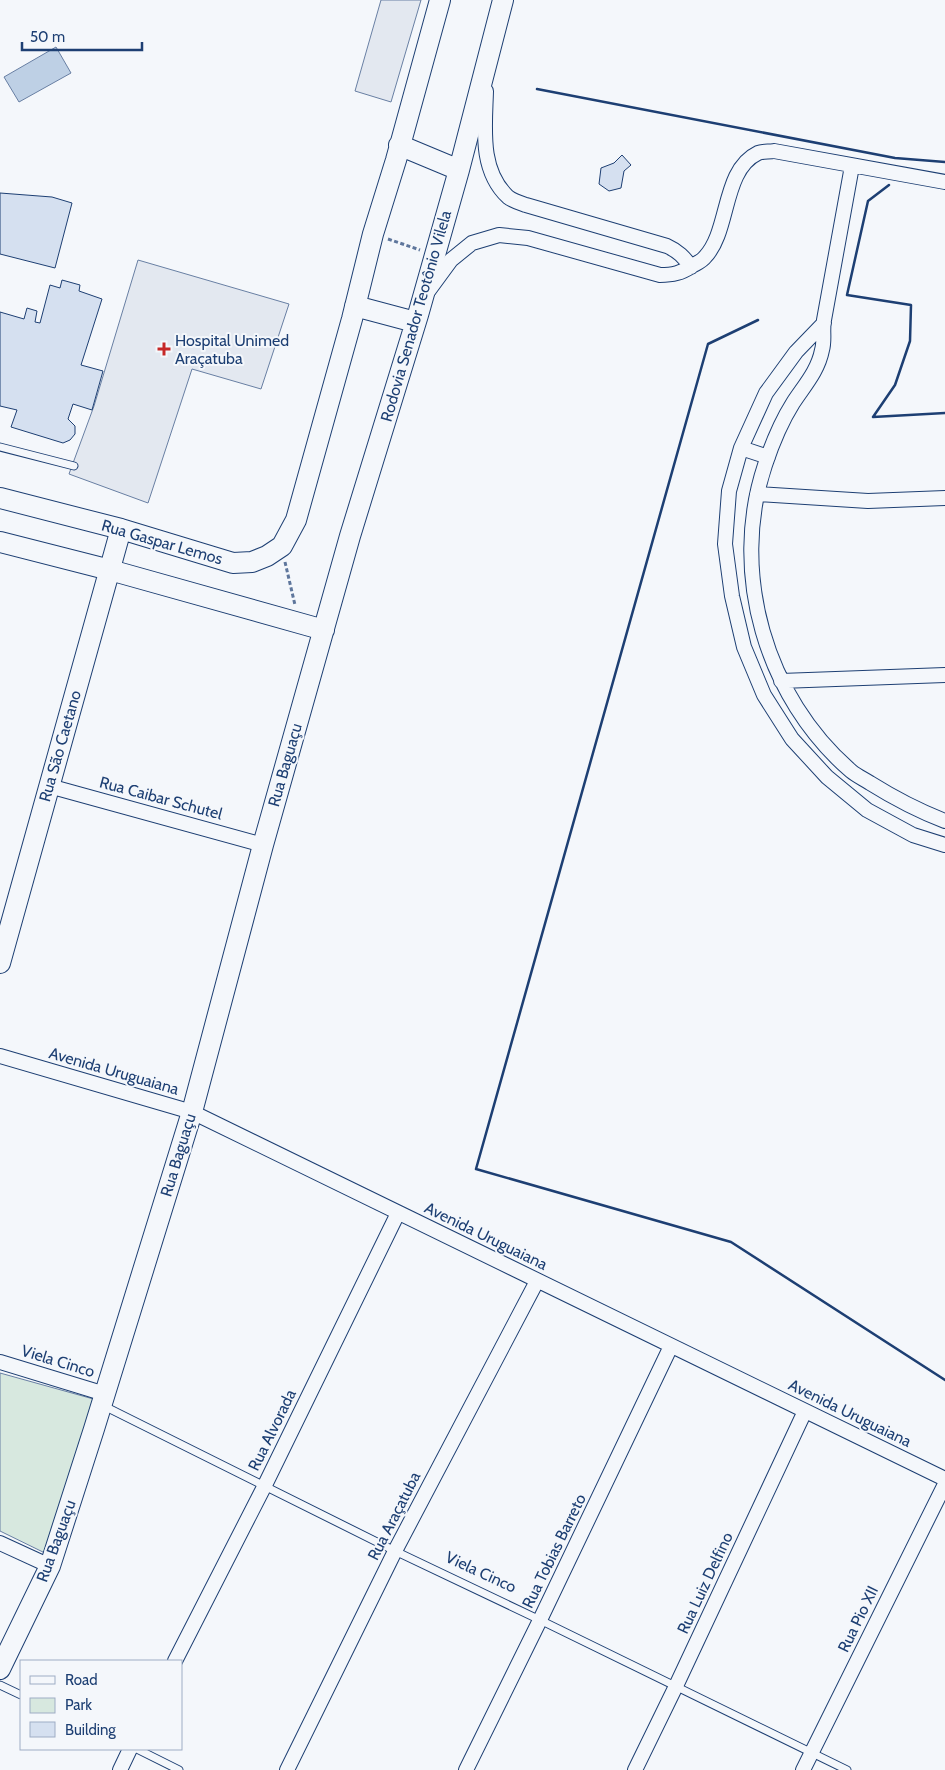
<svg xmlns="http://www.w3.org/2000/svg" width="945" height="1770" viewBox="0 0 945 1770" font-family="Cabin,sans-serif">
<rect width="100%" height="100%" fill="#f4f7fb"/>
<!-- green -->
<path fill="#d7e8df" stroke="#687fa3" d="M0,1373L97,1400L47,1554L0,1531Z"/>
<!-- parking -->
<path fill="#e3e8f0" stroke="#687fa3" d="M381,0H421L391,102L355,91Z
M138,260L289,304L261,389L192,369L148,503L69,474L94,406Z"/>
<!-- water -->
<path fill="#bed0e5" stroke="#687fa3" d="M56,47L71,73L19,102L4,77Z"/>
<!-- building -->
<path fill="#d5e0f0" stroke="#1d3f73" d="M622,155L631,165L624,171L621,188L609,191L599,184L601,168L614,163Z
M0,193L52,197L72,203L55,268L0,254Z
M62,280L80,285L79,291L102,299L81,365L103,371L92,410L73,404L68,419L75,426V434L70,440L63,443L11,427L17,410L0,406V312L24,319L27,308L37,311L35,322L40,323L50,285L60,288Z"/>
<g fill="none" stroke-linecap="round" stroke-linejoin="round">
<defs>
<path id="lane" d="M0,447L74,466
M102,1405L395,1551L540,1620L847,1770
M0,1685L21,1695
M137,1749L179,1770"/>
<path id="street" d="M486,91C485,127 479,170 508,197C513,201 520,203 526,205L667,246C678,251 684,257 691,267
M852,166C843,217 833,268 824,320C822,330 825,340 822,350C818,371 804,386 793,403C781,422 772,444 765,465C729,573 766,698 851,771C857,776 864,779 870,783C894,798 919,811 945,821
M429,290L451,260L472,243L499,235L528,238L660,275C673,275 681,273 692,266C697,263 702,261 705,257C730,231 722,170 758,153C763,151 769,152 774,151L945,182
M824,323L796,352L766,393L741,448L729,491L725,544L732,596L744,647L764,695L792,739L827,777L867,810L913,835L945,845
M741,448L768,457
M757,494L868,501L945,498
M781,681L945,675
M49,786L263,845
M0,1056L192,1112L945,1479
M0,1362L105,1394
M0,1543L50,1566
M175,1661L265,1485L398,1213
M120,1770L130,1749
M287,1770L395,1551L537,1281
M466,1770L540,1620L671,1346
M635,1770L676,1686L805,1411
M803,1770L945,1484"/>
<path id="secondary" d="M399,145L459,170
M355,306L415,322
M0,498L121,529L233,563L252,562L267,556L282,546L296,520L352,319L373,234L396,160L440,0
M0,542L110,570L324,630
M0,963L121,529
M0,1669L50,1566L94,1429L192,1112L263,845L350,536L418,315L459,170L503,0"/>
</defs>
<!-- lane casing -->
<use href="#lane" stroke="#1d3f73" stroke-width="9"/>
<!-- street casing -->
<use href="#street" stroke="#1d3f73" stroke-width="16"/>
<!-- secondary casing -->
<use href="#secondary" stroke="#1d3f73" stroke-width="22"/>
<!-- path -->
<path stroke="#5e769c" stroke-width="3" stroke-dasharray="4 2.5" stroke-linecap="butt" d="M388,239L420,250
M285,562L295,605"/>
<!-- lane -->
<use href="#lane" stroke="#f4f7fb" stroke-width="7"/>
<!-- street -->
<use href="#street" stroke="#f4f7fb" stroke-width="14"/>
<!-- secondary -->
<use href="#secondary" stroke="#f4f7fb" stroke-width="20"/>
<!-- wall -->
<path stroke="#1d3f73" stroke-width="2.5" d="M537,89L895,158L945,162
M889,185L868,201L847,295L911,305L910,341L895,385L873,417L945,413
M758,320L708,344L476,1169L731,1242L945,1380"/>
</g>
<!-- markers -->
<path fill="#c62828" stroke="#f4f7fb" stroke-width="2" d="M161.5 341.5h5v5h5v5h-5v5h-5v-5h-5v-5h5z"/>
<g text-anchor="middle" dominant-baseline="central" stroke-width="4" stroke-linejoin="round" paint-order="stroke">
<!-- street labels -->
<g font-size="16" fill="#1d3f73" stroke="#f4f7fb">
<text transform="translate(416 316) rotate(-74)">Rodovia Senador Teotônio Vilela</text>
<text transform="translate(162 542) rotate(16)">Rua Gaspar Lemos</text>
<text transform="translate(60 746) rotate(-74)">Rua São Caetano</text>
<text transform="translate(285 765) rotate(-74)">Rua Baguaçu</text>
<text transform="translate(161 798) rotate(15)">Rua Caibar Schutel</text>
<text transform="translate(114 1071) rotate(16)">Avenida Uruguaiana</text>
<text transform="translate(178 1155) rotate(-73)">Rua Baguaçu</text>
<text transform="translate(486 1236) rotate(26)">Avenida Uruguaiana</text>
<text transform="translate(58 1361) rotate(17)">Viela Cinco</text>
<text transform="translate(850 1413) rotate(26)">Avenida Uruguaiana</text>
<text transform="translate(272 1430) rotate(-64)">Rua Alvorada</text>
<text transform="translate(394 1516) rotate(-63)">Rua Araçatuba</text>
<text transform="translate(56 1541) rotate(-70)">Rua Baguaçu</text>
<text transform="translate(554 1551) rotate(-64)">Rua Tobias Barreto</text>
<text transform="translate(481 1572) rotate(25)">Viela Cinco</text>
<text transform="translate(705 1583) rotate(-65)">Rua Luiz Delfino</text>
<text transform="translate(858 1619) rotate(-64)">Rua Pio XII</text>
</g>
<!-- poi labels -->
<g font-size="16" fill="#1d3f73" stroke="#f4f7fb" text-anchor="start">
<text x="175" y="340">Hospital Unimed<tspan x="175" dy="18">Araçatuba</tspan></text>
</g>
</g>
<!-- legend -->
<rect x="20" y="1660" width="162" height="90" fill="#f4f7fb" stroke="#9eadc5"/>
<rect x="30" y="1676" width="25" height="8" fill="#f4f7fb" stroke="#9eadc5"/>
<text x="65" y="1685" font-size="15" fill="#1d3f73">Road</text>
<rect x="30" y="1698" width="25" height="15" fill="#d7e8df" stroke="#9eadc5"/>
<text x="65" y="1710" font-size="15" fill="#1d3f73">Park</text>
<rect x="30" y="1722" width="25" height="15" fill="#d5e0f0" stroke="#9eadc5"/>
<text x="65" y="1735" font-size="15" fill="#1d3f73">Building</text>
<!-- scale -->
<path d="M22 42v8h120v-8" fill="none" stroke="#1d3f73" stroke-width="2.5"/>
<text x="30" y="42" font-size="15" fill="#1d3f73" stroke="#f4f7fb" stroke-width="4" paint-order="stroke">50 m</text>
</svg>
